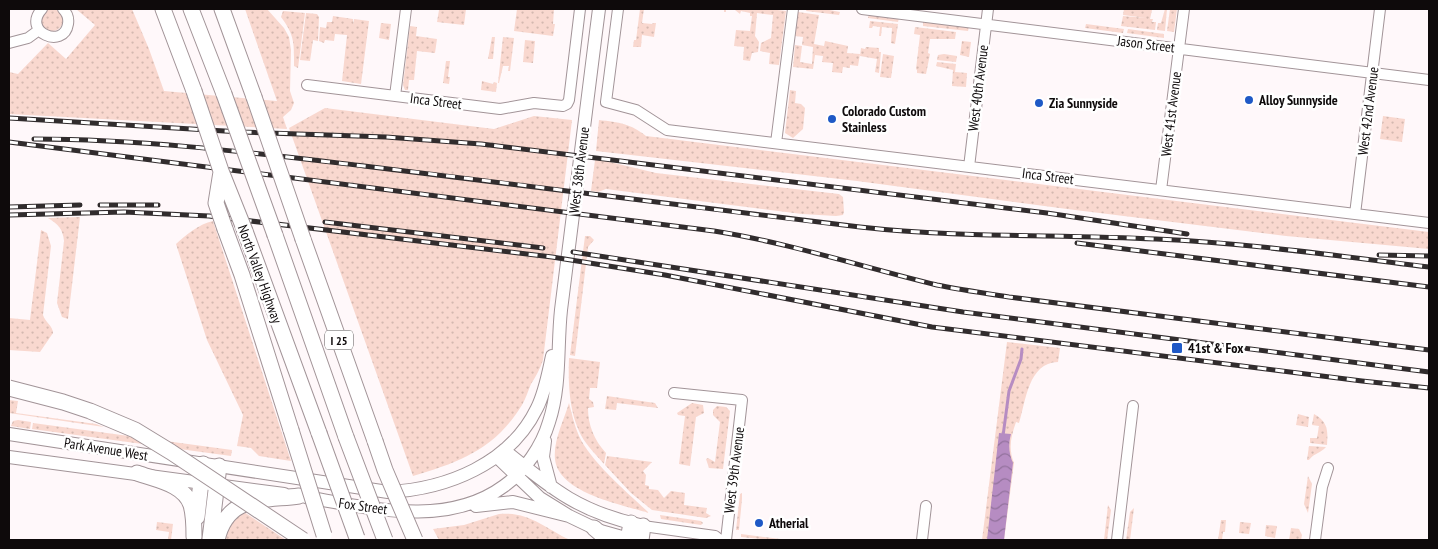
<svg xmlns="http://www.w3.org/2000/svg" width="1438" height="549" viewBox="0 0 1438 549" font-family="'PT Sans Narrow',sans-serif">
<defs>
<pattern id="grass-dots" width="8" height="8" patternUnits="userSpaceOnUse" patternTransform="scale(1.25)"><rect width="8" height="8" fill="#f9d8cf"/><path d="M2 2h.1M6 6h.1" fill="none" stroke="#d4b8b0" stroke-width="1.8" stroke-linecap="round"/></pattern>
<pattern id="water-waves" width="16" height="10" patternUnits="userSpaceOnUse" patternTransform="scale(1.25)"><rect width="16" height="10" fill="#b68cc2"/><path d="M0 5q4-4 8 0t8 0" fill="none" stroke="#92719c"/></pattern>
</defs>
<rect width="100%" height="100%" fill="#fff8fa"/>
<!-- grass -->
<path fill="url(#grass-dots)" d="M76,9H132L149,49L164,91L277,101L245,9H267L284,28L289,37L291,50L290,91L294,103L291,110L283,117L287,129L9,114V72L18,74L48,43L66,59L95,25Z
M436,9H466L464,25L437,22L439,10Z
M517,9H554L553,24H555L553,36L514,31Z
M640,9H644L642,23L652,24L653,23H656L654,37L642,35L641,47H633L634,40H636Z
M724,9H769L786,11L779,65L769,64L770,53L760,51L761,43L771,38L773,15L757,13L755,36L759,42L758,52L752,53L750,61L743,60L744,47L734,46L736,30L750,31L752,16H750V13L741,11L740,14L735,10L726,9V12H724Z
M807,9H824L840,12L839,15L806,11Z
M1124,9L1152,10L1150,19H1153L1152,22H1156L1155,30L1121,26L1123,16L1146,18L1123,15Z
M1165,9H1167L1165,31L1157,30L1158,23H1161Z
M1170,9H1177L1174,32L1167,31Z
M41 20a11 11 0 1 1 22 0a11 11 0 1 1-22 0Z
M283,11L305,13L298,68L294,66C294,43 295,36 281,17Z
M798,12L819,15L814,44L824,46L825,41L848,46L847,53L860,54L858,66L850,65V68L843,67L842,73L832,72L833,63L822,62L823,56L815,55L813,69L793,67L795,45L802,46L800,62L812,64L813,47L802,45L803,37L795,36Z
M306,13L317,14L319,17L318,41L313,40L310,61L300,60Z
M869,14L899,18L898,22L868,18Z
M333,16L353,19V24L354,19L369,21L361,84L342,81L347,35L335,34L334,41L325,40L324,43L319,41L320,27L326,28L327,22H332Z
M870,21L898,24L895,44L891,43L892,28L882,27L881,36H879L880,27L873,26L872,28H869Z
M923,22L969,27L968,31L923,26Z
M381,23L391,24L389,40L379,38Z
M1086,24L1124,29L1123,33L1085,28Z
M410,26L417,27L416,36L437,39L435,53L417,51L414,80H409L408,90H405L403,85Z
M915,27L956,32L955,39H930L928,53L930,54L926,74L917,73V70L916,69L920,35L914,34Z
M1128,29L1164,34V38L1127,33Z
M492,37H495L493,59H488Z
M503,37L514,38L510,71H508L509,66H503L499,83H498Z
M525,40L535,41L533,63L523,62Z
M962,41L971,42L969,57L960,55Z
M866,47L879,48V52H881L879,73L875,72L877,59L860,56L861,48L865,49Z
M883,54L894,56L891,78L880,77Z
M944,54L957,56L956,62L937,60L938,55Z
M446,61H450L448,77H450L449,84L443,83Z
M937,62L956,64L955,72L967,73L966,87L952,86L953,70L936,66Z
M482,81L493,84L494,82L497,83L496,92L481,90Z
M790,90L796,91L795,103L801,104L805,108L803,129L793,138L785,133Z
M325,108L494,129L534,116L572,120L543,360C540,369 536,376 531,384C528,391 526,398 522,405C495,449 460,462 413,476L289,128Z
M1383,116L1405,119L1402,142L1380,139Z
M599,120C619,122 631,124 646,136L1429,232V249L1286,236L1067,209L857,181L596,151Z
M595,160L606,161L656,173L839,194L843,197L844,212L843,215L836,216L802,214L606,189L598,192L591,191Z
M80,217L68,319L62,317L57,303L64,241C63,229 58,224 48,218Z
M213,221L291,461L259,456L251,448L237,446L243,415L207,340L176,244C186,235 199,224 213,221Z
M41,230L47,233L51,246L43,315C45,322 53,326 53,333L40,352L9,350V318L30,320Z
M585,236H590L594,240L588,247L575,356L570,355Z
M1007,342L1060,348L1058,362C1028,363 1026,401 1019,423L1016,422C1011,437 1008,448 1014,463L1004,540H982Z
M569,358L600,362L597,388H590L589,399L593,402L594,407L588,408C588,425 594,440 606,453L604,464C598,457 591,450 586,443C569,419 568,385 569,358Z
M607,396L655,403L658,408L617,403L616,410L605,409Z
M9,400L18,401L16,413L96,424L104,427L9,413Z
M569,403C572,414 574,425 579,436C591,462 627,492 649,513C623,505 558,493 555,459C553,441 564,420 569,403Z
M692,403L703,405L704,413L696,417L690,466L679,464L685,416L678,415L677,413Z
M717,406L726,407L730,411L723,469L709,468L706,459L708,458L715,462L720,422L713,415V410Z
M1298,414L1309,417L1308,427L1296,425Z
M1314,414C1328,422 1328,430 1327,445L1310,443V438H1317L1319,426L1312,425Z
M18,420L31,422L30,429L11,426L13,421Z
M33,423L232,450L231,456L32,429Z
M1309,446L1326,447C1321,453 1314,453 1309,460H1307Z
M607,456L652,462L643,471L646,475L645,485L649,486V489L658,490L664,498L671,491L685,493L684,505L707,508L706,513L711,516L706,518L652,510L631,493L605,465Z
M1308,476L1312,484L1308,513L1304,504Z
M742,493V499L739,530H736L740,494Z
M1108,505L1111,510L1107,540H1104Z
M1134,508L1130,540H1126L1130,512Z
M241,510L286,540H222L225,528Z
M499,514C528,511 545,528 570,540H439L433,529L464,525Z
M660,515L701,521L703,523L701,525L661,519Z
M1221,520H1226L1225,532H1223L1222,540H1218Z
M157,522L173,524L171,540H168L169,532L156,530Z
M1240,522L1251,523L1249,534L1239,533Z
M1266,525L1277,526L1275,538L1265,536Z
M1291,528L1299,529L1302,535L1301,540H1289Z
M741,534L789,540H771L741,537Z"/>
<!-- water -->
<path fill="url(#water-waves)" d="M999,433L1011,434C1008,445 1009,454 1013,463L1004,540H987Z"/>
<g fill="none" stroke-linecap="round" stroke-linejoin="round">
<!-- stream -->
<path stroke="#b68cc2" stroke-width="3" d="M1003,436L1009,391L1021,359L1022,349"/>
<defs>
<path id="minor" d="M42,9C21,32 64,50 68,24C69,18 67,13 63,9
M618,9L606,102L636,110L667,130L1429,223
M862,9L1429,80
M9,43L28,38L39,30
M307,85L500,109L534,103L563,106L567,104L569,100L580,9
M395,96L406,9
M776,143L793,9
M969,167L988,9
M1161,190L1184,9
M1355,214L1380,9
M674,393L742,400L726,540
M643,526L715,536L720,540
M601,530L633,539
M922,540L926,506
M1117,540L1133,406
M1315,540L1322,487L1328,468"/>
<path id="major" d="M9,434L388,492C447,489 510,464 537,408C545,392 548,374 552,356
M545,441L543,457L551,487
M504,450C551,488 579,512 640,525
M9,457L284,494
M497,457L540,498L569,516L594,528
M306,497C370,508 447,528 504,486C525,471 542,446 549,422C561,386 557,347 561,310C574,209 586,109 599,9
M476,506L513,502L569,516"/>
<path id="highway" d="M163,9L194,91
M191,9L224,94
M222,9L254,97
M225,229L242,275L291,430
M245,231L319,433
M275,235L346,437
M303,239L375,441
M137,473C156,480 184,484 191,505C194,515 194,527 194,537
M197,517L203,464
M594,528L608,540
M210,539L219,466
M217,540C227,495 262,501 299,496
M628,540L631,523
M641,540L643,526"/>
</defs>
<!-- minor casing -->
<use href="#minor" stroke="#a29498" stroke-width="12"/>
<!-- major casing -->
<use href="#major" stroke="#a29498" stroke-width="14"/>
<!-- highway casing -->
<use href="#highway" stroke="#a29498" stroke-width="17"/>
<!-- minor -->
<use href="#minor" stroke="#fff" stroke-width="10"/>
<!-- major -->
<use href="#major" stroke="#fff" stroke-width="12"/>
<!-- highway -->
<use href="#highway" stroke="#fff" stroke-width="15"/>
<defs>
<path id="rail" d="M9,118L241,132L386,137L481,144L1047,213L1187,234
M34,139C144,139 254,153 364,166C529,185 695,208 860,227C958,238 1057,234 1156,239C1248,243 1338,256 1429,267
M9,142L714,231C790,243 862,267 937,285C961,290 985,293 1009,297L1429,350
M100,205H158
M9,207L80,205
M9,215L124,212L209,216L552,257L665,275L932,327L1362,381L1429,388
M325,222L543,248
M1077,243L1429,287
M573,252L963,312L1429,372
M1379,255L1429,256"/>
</defs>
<!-- rail casing -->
<use href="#rail" stroke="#312c2d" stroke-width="5"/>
<!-- rail -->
<use href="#rail" stroke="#fff" stroke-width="3" stroke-dasharray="9" stroke-linecap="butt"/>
<defs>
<path id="highway-bridge" d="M194,91L221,171L245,231
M224,94L275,235
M254,97L303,239
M221,172L216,203L225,229
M9,388L63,402L90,411L135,430L171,452L303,540
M291,430L324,535
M319,433L357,538
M346,437L385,540
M375,441L385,470L415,540"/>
</defs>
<!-- highway-bridge casing -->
<use href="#highway-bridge" stroke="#a29498" stroke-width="17" stroke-linecap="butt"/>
<!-- highway-bridge -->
<use href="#highway-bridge" stroke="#fff" stroke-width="15"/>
</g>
<!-- markers -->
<g fill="#1f59c6" stroke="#fff" stroke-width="2">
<circle cx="1249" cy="100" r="5"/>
<circle cx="1039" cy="103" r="5"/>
<circle cx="832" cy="119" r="5"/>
<rect x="1171" y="342" width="12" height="12" rx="2.5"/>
<circle cx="759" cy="523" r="5"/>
</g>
<g text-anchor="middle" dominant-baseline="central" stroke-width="5" stroke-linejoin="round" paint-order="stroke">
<!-- shield labels -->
<rect fill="#fff" stroke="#565454" stroke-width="1" x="325" y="330.5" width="28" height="19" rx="4"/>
<g font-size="12" font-weight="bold" fill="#0e0a0b">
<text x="339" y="340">I 25</text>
</g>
<!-- street labels -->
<g font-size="14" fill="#0e0a0b" stroke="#fff">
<text transform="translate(1146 44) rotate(7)">Jason Street</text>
<text transform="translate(978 88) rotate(-83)">West 40th Avenue</text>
<text transform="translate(436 101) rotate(7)">Inca Street</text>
<text transform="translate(1368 111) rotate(-83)">West 42nd Avenue</text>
<text transform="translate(1171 114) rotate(-83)">West 41st Avenue</text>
<text transform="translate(579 170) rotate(-83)">West 38th Avenue</text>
<text transform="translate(1048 176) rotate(7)">Inca Street</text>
<text transform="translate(260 274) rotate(70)">North Valley Highway</text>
<text transform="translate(106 449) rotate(9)">Park Avenue West</text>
<text transform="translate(734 470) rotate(-83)">West 39th Avenue</text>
<text transform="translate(363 506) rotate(8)">Fox Street</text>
</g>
<!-- poi labels -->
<g font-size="14" font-weight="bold" fill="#0e0a0b" stroke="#fff" text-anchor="start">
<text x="1259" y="100">Alloy Sunnyside</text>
<text x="1049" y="103">Zia Sunnyside</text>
<text x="842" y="111">Colorado Custom<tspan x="842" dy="16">Stainless</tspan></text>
<text x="1188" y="348">41st &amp; Fox</text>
<text x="769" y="523">Atherial</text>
</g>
</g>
<!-- border -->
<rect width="1438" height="549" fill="none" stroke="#0e0a0b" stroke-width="20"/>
</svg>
